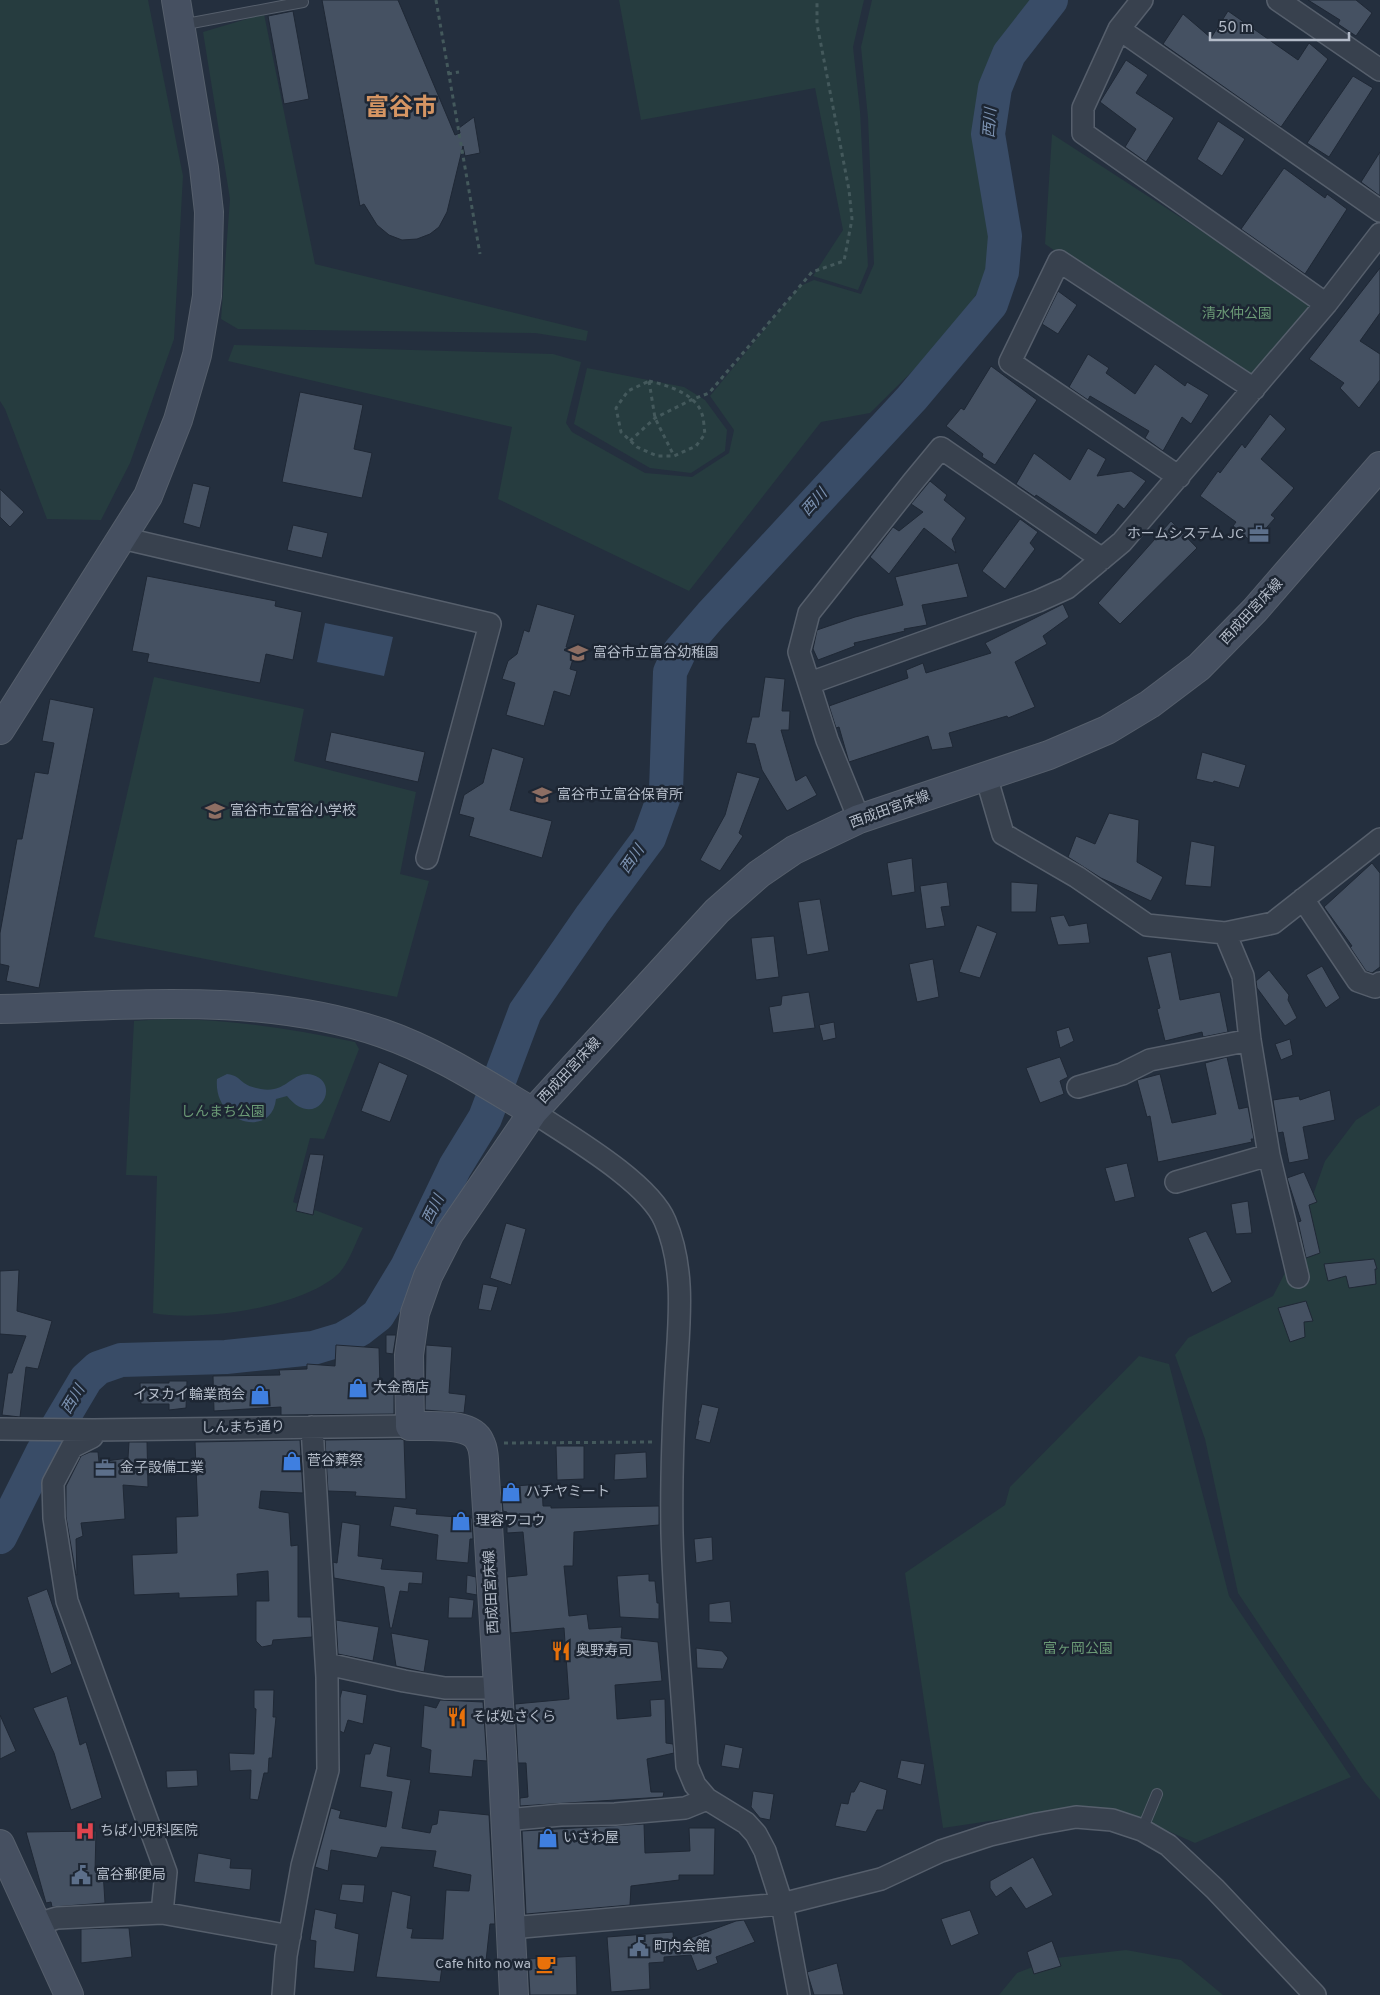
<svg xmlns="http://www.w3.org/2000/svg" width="1380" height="1995" viewBox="0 0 1380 1995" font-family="Overpass,'Noto Sans JP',sans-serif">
<rect width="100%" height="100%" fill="#242f3e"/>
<!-- green -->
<path fill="#263c3f" d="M0,0H148L183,176L174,339L130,463L101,520L47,519L5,409L0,401Z
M619,0H864L853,47L860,111L868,266L858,290L813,276L843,230L815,88L641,120Z
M872,0H1032L995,47L978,120L991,203V269L957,327L870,413L821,422L689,591L498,499L512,427L228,361L234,345L553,354L581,362L566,423L572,432L645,473L692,477L729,453L734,430L710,396L800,286L814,280L861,294L874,264L868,118L861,47Z
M264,14L315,264L588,331L586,341L535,333L238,329L221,319L230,199L203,32Z
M1052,134L1308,300L1310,313L1250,383L1045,244Z
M587,368L684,387L705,400L727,430L725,451L691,473L650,468L574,424Z
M154,677L304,709L294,761L416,792L400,874L429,881L397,997L94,937Z
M164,1019C229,1019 292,1029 355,1042L359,1049L324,1139L310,1138L293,1202L363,1228C356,1241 348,1266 337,1275C300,1308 200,1322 153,1313L157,1176L126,1175L134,1021Z
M1380,1105V1800L1364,1781L1238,1593L1205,1439L1175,1355L1188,1338L1273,1296L1287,1269L1325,1161L1356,1120Z
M1139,1356L1169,1364L1229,1596L1351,1777L1195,1843L1157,1826L1077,1808L943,1828L905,1573L1005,1505L1010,1487Z
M1126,1950L1181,1960L1223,1995H999L1017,1973L1056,1958Z"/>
<!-- water -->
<path fill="#394c67" d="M325,623L393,637L384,676L317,662Z
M227,1074C236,1075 238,1078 244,1083C251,1088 265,1091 274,1089C288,1087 297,1070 313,1075C343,1084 316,1132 287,1096L276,1099C272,1139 213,1124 217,1079Z"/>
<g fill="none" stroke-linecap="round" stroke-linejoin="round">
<!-- river -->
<path stroke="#394c67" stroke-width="34" d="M0,1537L42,1453L86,1379L98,1368L121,1360L226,1357L313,1348L343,1339L360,1329L378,1315L407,1267L455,1167L485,1118L525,1012L592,915L649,838L666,791L670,672L680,651L711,615L912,398L991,304L1002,272L1005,236L988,134L995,88L1009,54L1051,0"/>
</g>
<!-- building -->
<path fill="#455162" stroke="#1f2835" d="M322,0H398L455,135L460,133L459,128L474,117L480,153L465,156L463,146L447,212L439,227L430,234L417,239L402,240L389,235L377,225L364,204L360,206Z
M1308,0H1356L1372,13L1356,36L1338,24L1340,20Z
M293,11L309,99L284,104L268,16Z
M1228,11L1298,60L1309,43L1328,59L1281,127L1163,44L1183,14L1211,38Z
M1126,60L1148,75L1136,93L1174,118L1146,162L1125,147L1136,129L1100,102Z
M1353,76L1373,88L1329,157L1307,143Z
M1218,121L1245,139L1222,176L1197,159Z
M1380,152V196L1361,182Z
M1284,168L1325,198L1327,194L1347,209L1305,274L1241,229Z
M1380,268V313L1360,341L1380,354V380L1359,408L1340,388L1344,383L1309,359Z
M1058,291L1077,305L1058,334L1042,324Z
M1088,354L1109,368L1106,373L1135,394L1155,364L1185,386L1187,382L1209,395L1191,424L1182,417L1163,451L1145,438L1149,431L1090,396L1088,400L1069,387Z
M991,366L1037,400L995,465L982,457L983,454L946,426L961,408L964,410Z
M300,392L363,405L354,449L372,453L362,498L282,482Z
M1270,414L1286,429L1261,459L1294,488L1271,515L1275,518L1253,543L1233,526L1236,522L1200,496L1218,471L1220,473L1242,444L1245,448Z
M1088,448L1106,459L1097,476L1131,471L1146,481L1124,509L1118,504L1096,535L1036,495L1035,497L1016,484L1034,453L1070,480Z
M930,481L947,495L944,500L966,518L952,539L956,553L924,528L889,574L870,557L893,527L899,531L923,512L911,504Z
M193,483L210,487L200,528L183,523Z
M0,489L24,512L10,527L0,517Z
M1020,519L1038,532L1030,543L1035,549L1005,589L982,571Z
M1171,521L1197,548L1120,624L1098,603Z
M293,525L328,533L322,558L287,550Z
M958,563L968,597L922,605L927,625L904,629L905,631L854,643L855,646L818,660L813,649L817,630L855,617L903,605L895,577Z
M147,576L276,601L275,606L302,612L293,660L266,654L260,683L147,662L149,654L132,651Z
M537,604L575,615L566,647L576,649L570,669L577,671L570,696L554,691L544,726L506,715L515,683L502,679L508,661L517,654L524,630L529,632Z
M1063,604L1069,617L1043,636L1047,644L1015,662L1035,707L1008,718L1007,716L949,733L953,747L932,750L928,736L849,762L839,727L836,728L829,706L908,678L906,670L923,663L926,673L991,653L985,643Z
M765,677L785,679L782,711H790L789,730H781L796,781L806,775L817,795L787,811L762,770L755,744L746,743L752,717H759Z
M50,699L94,708L39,988L6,981L9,966L0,964V933L17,839H22L35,772L48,774L54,743L42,741Z
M331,732L425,752L418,782L325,761Z
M492,748L524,758L510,810L552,821L542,858L469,836L474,818L459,814L464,795L483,783Z
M1202,752L1246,765L1239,788L1214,781L1213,783L1196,779Z
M737,772L760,778L739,833L743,836L720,871L700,860L725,815Z
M1109,813L1139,820L1137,862L1163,877L1151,901L1101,878L1068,857L1076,836L1095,844Z
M1191,841L1215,846L1211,887L1185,885Z
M912,858L915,892L892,896L887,863Z
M1372,863L1380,873V967L1372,973L1366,971L1350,947L1352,946L1324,907Z
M947,882L950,906L941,907L945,926L926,929L920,886Z
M1011,882L1038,884L1036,912H1011Z
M820,899L829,951L807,955L798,902Z
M1064,915L1069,926L1087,923L1090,943L1058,945L1050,917Z
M977,925L997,933L980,978L959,972Z
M774,936L779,977L756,980L751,938Z
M1171,952L1180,1000L1220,992L1228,1032L1203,1037L1202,1032L1165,1041L1157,1009L1160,1008L1147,957Z
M933,959L939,997L917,1002L909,964Z
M1322,966L1340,998L1326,1008L1306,975Z
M1269,970L1289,995L1288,1000L1297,1018L1285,1026L1257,988L1256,981Z
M809,992L815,1028L773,1033L769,1007L781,1005L782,996Z
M834,1022L836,1038L823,1041L819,1025Z
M1069,1027L1074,1041L1060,1048L1056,1031Z
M1290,1039L1293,1055L1281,1060L1275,1044Z
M1060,1057L1068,1077L1060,1081L1064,1094L1040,1103L1026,1068Z
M1227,1057L1239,1109L1248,1107L1254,1139H1251L1252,1142L1158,1162L1150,1116L1147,1117L1137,1080L1160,1074L1172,1123L1216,1114L1205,1063Z
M379,1062L408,1075L390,1122L361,1111Z
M1330,1090L1335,1120L1303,1127L1309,1159L1289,1163L1283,1132L1278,1133L1273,1100L1299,1096L1300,1100Z
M310,1154L324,1155L313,1215L296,1211Z
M1127,1163L1135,1197L1115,1202L1105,1168Z
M1304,1172L1317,1202L1309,1205L1320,1253L1306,1258L1298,1222L1301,1221L1287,1178Z
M1248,1201L1252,1233L1236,1234L1231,1204Z
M506,1223L526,1229L511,1285L490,1278Z
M1206,1231L1232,1282L1212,1293L1188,1238Z
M1374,1259L1377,1269H1375L1376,1284L1349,1288L1346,1276L1328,1281L1324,1264Z
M19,1270L17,1311L52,1321L38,1369L26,1367L20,1417L2,1415L8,1373H12L26,1336L0,1334V1271Z
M483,1284L498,1287L491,1311L478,1309Z
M1306,1301L1313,1321L1304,1322L1305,1337L1290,1342L1278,1308Z
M386,1335H396L393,1354L386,1353Z
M336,1345L379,1348L380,1388L394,1389V1414L281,1415V1407L214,1411L213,1376L280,1375L279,1370L307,1369V1364L335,1366Z
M426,1345L452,1347L449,1393L466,1395L464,1413L425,1410Z
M169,1381H187L186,1408L169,1410V1404H141L140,1383H169Z
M702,1404L719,1408L710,1443L695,1439L699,1421H698Z
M401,1439L404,1440L406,1499L355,1496L356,1492L328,1491L325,1440Z
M300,1440L303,1493L261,1491L259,1508L289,1513L291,1546L298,1545V1617H311L312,1637L273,1640L272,1645L262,1647L256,1641V1601H269L268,1571L237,1574L238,1596L179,1598V1593L134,1595L132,1555L177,1553L176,1517L198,1516L195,1442Z
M129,1442H147L148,1487L123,1485L125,1519L81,1523L83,1536L76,1539L77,1575H76L66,1517V1486L81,1456L90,1452H98L99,1462L128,1458Z
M556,1446H584V1479L557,1480Z
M646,1452L647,1478L614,1480L615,1454Z
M542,1484L543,1506H551V1508L659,1506V1525L574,1532L573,1566H564L569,1616L587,1614L589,1629L622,1627L621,1638L658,1642L662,1681L615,1685L617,1719L651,1716L650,1700L665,1699L666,1743L673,1744L674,1753L647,1759L651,1792H664L663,1797L520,1806V1798L528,1797L526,1763H518L515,1704L569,1699L564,1628L511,1633L507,1577L527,1575L523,1532L507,1533V1512L503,1511L501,1487Z
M394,1506L417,1509L416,1514L472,1518L473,1539H470L468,1563L436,1560L438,1535L390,1526Z
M342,1522L360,1525L358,1556L383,1559L381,1569L423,1572L422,1584L409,1583L408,1592L400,1591L392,1628H390L384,1587L334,1578L333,1562L337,1563Z
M712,1537L713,1560L696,1563L694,1539Z
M649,1574V1581H655L657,1603H659V1619L620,1617L617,1576Z
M467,1575L476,1577L477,1595L466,1593Z
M47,1589L72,1664L51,1674L27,1597Z
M449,1597L474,1600L472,1618H448Z
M730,1601L732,1623L709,1622V1604Z
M336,1620L379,1627L373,1661L338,1654Z
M391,1633L429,1640L424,1672L396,1666Z
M696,1648L722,1651L728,1658L723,1669L697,1668Z
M254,1690H274L273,1717H276L272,1758H269L268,1773H264L258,1800L250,1799L251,1770L230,1771L229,1753L254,1754L256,1709L254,1708Z
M342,1690L367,1695L363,1724L348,1720L344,1733L340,1731V1698Z
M67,1696L80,1745L86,1742L102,1798L71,1810L54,1753L33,1708Z
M440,1700L483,1702L487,1761L474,1760L472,1777L429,1773L431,1750L421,1747L424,1705L436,1708Z
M0,1715L16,1751L0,1759Z
M374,1743L391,1747L387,1776L411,1780L402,1828L430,1833L432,1825L437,1824L439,1810L489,1815L495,1924H490L486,1961L443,1959L440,1982L376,1977L392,1891L411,1896L407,1928L413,1929L411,1938L443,1939L446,1890L469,1891L471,1875L433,1867L436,1851L381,1847L377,1858L331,1850L328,1871L315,1867L331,1808L341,1811L339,1818L386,1827L392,1792L360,1787L365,1754H370Z
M725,1744L743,1748L739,1769L721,1766Z
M901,1760L925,1764L921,1785L897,1778Z
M197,1770L198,1786L167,1788L166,1771Z
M860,1781L887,1790L883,1810H877L866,1832L835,1826L841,1803L848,1804L851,1792H854Z
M753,1791L774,1794L770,1820L760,1818L751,1807Z
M644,1824L645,1853L690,1851L689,1828H715L714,1875H679V1880L631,1886L630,1905L526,1914L522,1831Z
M96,1831L95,1871H103L105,1903L52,1907L51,1902L46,1903L26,1832Z
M198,1853L231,1859L230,1868L252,1869L250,1890L194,1882Z
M1033,1857L1053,1895L1026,1909L1011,1887L996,1897L990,1888V1881Z
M342,1884L365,1885L363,1903L339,1900Z
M315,1909L337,1914L335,1928L359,1934L354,1972L314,1968L316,1941L310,1940Z
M970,1910L979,1934L951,1946L941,1919Z
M744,1920L755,1942L716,1957L718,1963L697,1971L691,1955L664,1957V1962L649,1963L650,1989L611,1992L607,1937L673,1932L674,1944L736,1921Z
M107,1928H129L132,1957L81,1963V1929Z
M1052,1941L1061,1966L1034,1974L1027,1952Z
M576,1956L577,1995H530L528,1959Z
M837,1963L844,1995H814L807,1972Z"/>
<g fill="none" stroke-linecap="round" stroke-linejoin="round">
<defs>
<path id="lane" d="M181,25L303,2
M1142,1830L1157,1794"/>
<path id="street" d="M1142,0L1119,29L1083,108V133L1326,304
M1278,0L1380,70
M1119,29L1380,211
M1179,477L1010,362L1059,261L1254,389
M122,538L490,624L427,858
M810,683L1038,601L1067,588L1122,542L1326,304L1380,234
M986,776L1003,834L1077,877L1147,925L1225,933L1243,976L1250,1040L1269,1155L1298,1277
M859,819L827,740L799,652L809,613L912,483L941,448L1102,559
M1303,899L1358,981L1375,987L1380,983
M1225,933L1273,923L1380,839
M1078,1087L1122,1074L1150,1060L1250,1040
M533,1112C569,1136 649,1182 665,1221C686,1270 679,1323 676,1374C673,1427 671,1480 672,1533C674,1610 682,1688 687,1766L695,1785L707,1799L746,1823L756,1834L765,1851L782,1904L799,1995
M1176,1182L1269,1155
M0,1429L93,1430L410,1426
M93,1430L92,1437L72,1447L53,1483L54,1518L67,1601L166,1872L162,1913
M327,1664L404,1681L445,1688H498
M505,1820L561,1815L615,1814L685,1808L707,1799
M37,1924L57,1918L162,1913L290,1936
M511,1928L782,1904L881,1879L941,1851L990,1835L1037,1824L1076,1817L1112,1820L1142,1830L1168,1845L1215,1889L1315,1995
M283,1995L286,1956L302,1866L328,1770L327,1677L312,1427"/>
<path id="secondary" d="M0,730L148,496L178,420L197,355L207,296L209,212L204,168L176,0
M0,1009C127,1006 260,991 382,1033C437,1052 484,1083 533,1112
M0,1844L69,1995
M514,1995L502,1752L485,1477C484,1466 485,1451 480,1442C471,1421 430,1427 410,1426L409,1355L415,1313L428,1276L450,1233L533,1112L717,911L759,874L794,850L859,819L1049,755L1107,730L1150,704L1199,667L1255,610L1380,466"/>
</defs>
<!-- lane casing -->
<use href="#lane" stroke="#565f6c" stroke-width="12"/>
<!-- street casing -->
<use href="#street" stroke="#565f6c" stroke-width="24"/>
<!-- secondary casing -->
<use href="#secondary" stroke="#565f6c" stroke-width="30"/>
<!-- path -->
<path stroke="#44595c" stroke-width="3" stroke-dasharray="4 4" stroke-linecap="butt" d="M436,0L480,254
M448,74L459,72
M649,381C667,385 696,394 702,414C704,420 704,428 705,434L696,446L674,456H657L637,447L621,432L616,408L628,391Z
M649,381L655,418L674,456
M630,441L655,418L691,400L709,393L812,272L844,261L852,219L849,190L817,24V0
M504,1443L655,1442"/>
<!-- lane -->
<use href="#lane" stroke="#38414e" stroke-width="10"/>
<!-- street -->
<use href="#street" stroke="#38414e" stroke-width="21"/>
<!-- secondary -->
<use href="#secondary" stroke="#465061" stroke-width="28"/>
</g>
<!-- icons -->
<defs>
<symbol id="office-bare" viewBox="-9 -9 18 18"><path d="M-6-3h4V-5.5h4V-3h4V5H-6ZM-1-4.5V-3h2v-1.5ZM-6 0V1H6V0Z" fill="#5c6f8a" stroke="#1d2633" stroke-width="2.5" paint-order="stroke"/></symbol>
<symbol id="school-bare" viewBox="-9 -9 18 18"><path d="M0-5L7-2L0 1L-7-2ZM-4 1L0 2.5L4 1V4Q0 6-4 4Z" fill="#8d6e63" stroke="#1d2633" stroke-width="2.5" paint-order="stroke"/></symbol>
<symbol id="shop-bare" viewBox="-9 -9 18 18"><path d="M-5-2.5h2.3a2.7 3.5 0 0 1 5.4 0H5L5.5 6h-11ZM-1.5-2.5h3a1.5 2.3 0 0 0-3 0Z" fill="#3f7fe0" stroke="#1d2633" stroke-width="2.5" paint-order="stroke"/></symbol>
<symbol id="restaurant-bare" viewBox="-9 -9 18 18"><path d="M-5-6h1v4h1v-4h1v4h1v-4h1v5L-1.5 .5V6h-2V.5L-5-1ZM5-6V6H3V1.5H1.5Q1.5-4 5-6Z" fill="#e8710a" stroke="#1d2633" stroke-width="2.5" paint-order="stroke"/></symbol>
<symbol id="hospital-bare" viewBox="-9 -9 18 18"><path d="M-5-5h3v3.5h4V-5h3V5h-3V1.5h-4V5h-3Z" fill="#e0444e" stroke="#1d2633" stroke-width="2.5" paint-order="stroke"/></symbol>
<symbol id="civic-bare" viewBox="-9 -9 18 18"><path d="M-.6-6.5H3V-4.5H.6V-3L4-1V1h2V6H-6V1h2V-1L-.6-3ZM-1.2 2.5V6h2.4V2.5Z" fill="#5c6f8a" stroke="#1d2633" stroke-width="2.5" paint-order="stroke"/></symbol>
<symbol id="cafe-bare" viewBox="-9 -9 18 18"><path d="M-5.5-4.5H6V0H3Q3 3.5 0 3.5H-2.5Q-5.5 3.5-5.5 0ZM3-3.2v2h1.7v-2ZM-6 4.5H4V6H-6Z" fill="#e8710a" stroke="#1d2633" stroke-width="2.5" paint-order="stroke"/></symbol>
</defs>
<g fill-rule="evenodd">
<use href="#office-bare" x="1245" y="520" width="28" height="28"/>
<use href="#school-bare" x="564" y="639" width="28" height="28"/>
<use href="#school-bare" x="528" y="781" width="28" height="28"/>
<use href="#school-bare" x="201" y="797" width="28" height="28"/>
<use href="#shop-bare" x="344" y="1374" width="28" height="28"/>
<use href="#shop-bare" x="246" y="1381" width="28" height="28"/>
<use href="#shop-bare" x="278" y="1447" width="28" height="28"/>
<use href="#office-bare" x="91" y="1454" width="28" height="28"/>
<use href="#shop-bare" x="497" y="1478" width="28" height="28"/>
<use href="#shop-bare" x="447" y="1507" width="28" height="28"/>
<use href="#restaurant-bare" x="547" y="1637" width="28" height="28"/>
<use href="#restaurant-bare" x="443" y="1703" width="28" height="28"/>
<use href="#hospital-bare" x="71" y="1817" width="28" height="28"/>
<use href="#shop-bare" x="534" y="1824" width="28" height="28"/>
<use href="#civic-bare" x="67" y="1861" width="28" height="28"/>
<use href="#civic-bare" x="625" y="1933" width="28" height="28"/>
<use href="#cafe-bare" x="532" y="1950" width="28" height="28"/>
</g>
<g text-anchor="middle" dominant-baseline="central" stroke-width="5" stroke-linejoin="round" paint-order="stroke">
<!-- park labels -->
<g font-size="14" fill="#6b9a76" stroke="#1d2633">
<text x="1237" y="314">清水仲公園</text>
<text x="223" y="1112">しんまち公園</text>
<text x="1078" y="1649">富ヶ岡公園</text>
</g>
<!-- poi labels -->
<g font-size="14" fill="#b4bcc9" stroke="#1d2633" text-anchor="start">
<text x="1244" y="534" text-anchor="end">ホームシステム JC</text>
<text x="593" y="653">富谷市立富谷幼稚園</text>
<text x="557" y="795">富谷市立富谷保育所</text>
<text x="230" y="811">富谷市立富谷小学校</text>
<text x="373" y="1388">大金商店</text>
<text x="245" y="1395" text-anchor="end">イヌカイ輪業商会</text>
<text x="307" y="1461">菅谷葬祭</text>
<text x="120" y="1468">金子設備工業</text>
<text x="526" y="1492">ハチヤミート</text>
<text x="476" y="1521">理容ワコウ</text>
<text x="576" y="1651">奥野寿司</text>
<text x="472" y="1717">そば処さくら</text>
<text x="100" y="1831">ちば小児科医院</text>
<text x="563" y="1838">いさわ屋</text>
<text x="96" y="1875">富谷郵便局</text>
<text x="654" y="1947">町内会館</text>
<text x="531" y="1964" text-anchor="end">Cafe hito no wa</text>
</g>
<!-- street labels -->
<g font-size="14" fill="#b4bcc9" stroke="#1d2633">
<text transform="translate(1252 612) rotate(-47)">西成田宮床線</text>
<text transform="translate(890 810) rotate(-20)">西成田宮床線</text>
<text transform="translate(570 1071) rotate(-47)">西成田宮床線</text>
<text transform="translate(243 1428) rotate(-1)">しんまち通り</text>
<text transform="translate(492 1592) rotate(-93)">西成田宮床線</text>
</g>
<!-- water labels -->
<g font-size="15" font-style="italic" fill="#7c92b1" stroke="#1d2633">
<text transform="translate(991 123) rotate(-86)">西川</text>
<text transform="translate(815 503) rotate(-48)">西川</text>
<text transform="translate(633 860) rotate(-55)">西川</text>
<text transform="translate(434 1210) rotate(-64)">西川</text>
<text transform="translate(74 1400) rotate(-59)">西川</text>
</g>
<!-- town labels -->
<g font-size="24" font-weight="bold" fill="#d59563" stroke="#1d2633">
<text x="401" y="109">富谷市</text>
</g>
</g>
<!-- scale -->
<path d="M1210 32v8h139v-8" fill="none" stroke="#b4bcc9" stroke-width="2.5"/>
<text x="1218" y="32" font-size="15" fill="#b4bcc9" stroke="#1d2633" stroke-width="4" paint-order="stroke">50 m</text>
</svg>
